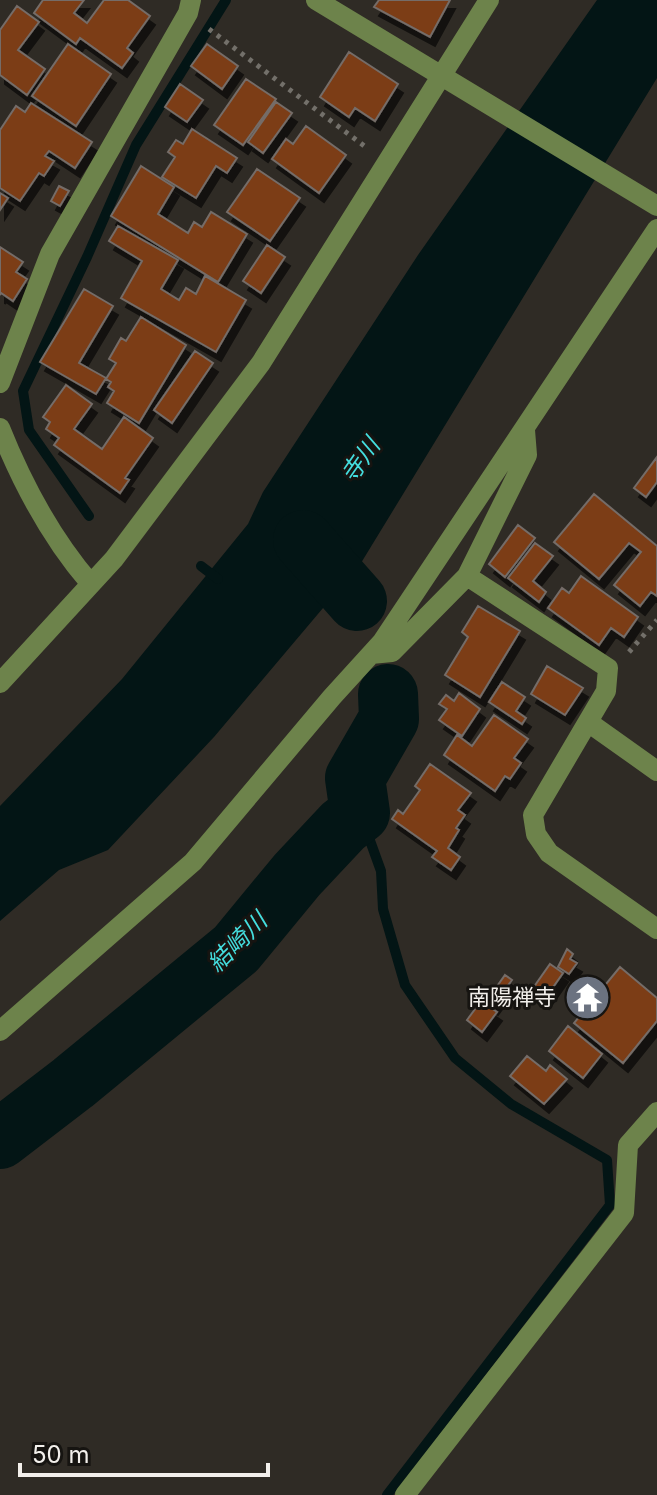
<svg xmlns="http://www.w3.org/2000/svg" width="657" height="1495" viewBox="0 0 657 1495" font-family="Inter,'Noto Sans JP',sans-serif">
<defs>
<filter id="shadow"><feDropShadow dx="5" dy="9" stdDeviation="0" flood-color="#0009"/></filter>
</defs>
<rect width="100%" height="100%" fill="#2f2b25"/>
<!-- water -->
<path fill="#031515" d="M597,0H657V78L361,563L214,737L108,850L59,870L0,921V806L122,679L248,524L263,492L418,255Z"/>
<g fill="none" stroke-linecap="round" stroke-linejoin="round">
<!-- stream -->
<path stroke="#031515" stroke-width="10" d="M89,516L29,430L23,391L87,257L136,145L226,0
M201,566L218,579
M360,813L381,871L383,909L405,985L455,1058L511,1104L607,1160L610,1205L387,1495"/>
<!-- river -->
<path stroke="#031515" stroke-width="60" d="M303,540L357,601
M0,1139L73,1083L236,949L297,875L343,826L360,813L355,778L389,719L388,694"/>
</g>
<!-- building -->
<path fill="#7b3c16" stroke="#746c67" stroke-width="2" filter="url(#shadow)" d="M43,0H84L74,13L87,23L104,0H128L150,16L127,48L133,53L122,68L80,38L76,44L34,13Z
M379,0H450L430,37L374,7Z
M17,6L39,22L18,50L45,69L27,95L0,75V30Z
M68,44L111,74L76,126L32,96Z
M207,44L238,66L222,89L191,66Z
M349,52L398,84L375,121L355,108L349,117L320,97Z
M246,79L276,99L243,145L214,125Z
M180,84L203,100L187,122L165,107Z
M276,102L292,113L263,153L248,142Z
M31,103L92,142L75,168L49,151L45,156L54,161L44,176L39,173L20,201L0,188V130L16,106L25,112Z
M306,126L346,155L319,193L272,159L286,139L293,144Z
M192,129L237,158L227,173L216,166L196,198L162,177L175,157L168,152L176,140L183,144Z
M141,166L174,187L158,214L188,233L194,222L202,227L211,212L247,234L218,282L111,216Z
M257,169L300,198L270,241L227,212Z
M59,186L69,191L60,206L51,201Z
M0,193L8,198L0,210Z
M118,226L178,260L161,289L179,300L186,288L196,294L205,276L246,300L216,352L121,298L142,261L109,241Z
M267,245L285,257L261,293L243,281Z
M0,247L23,262L16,272L27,279L13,301L1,293L0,295Z
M84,289L113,306L79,363L106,378L96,394L40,362Z
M141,317L186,345L139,423L107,403L114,391L108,387L111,382L106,379L116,363L109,359L121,338L126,341Z
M195,351L213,363L172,423L154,410Z
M66,385L92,404L74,429L102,449L124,417L153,438L125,478L129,480L120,493L54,445L59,438L46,429L50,422L43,417Z
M657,457V482L646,497L634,488Z
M594,494L657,546V596L651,592L640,606L614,585L641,552L629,543L599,579L554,542Z
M518,525L535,538L505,577L489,564Z
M535,543L553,556L533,581L546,592L539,602L508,578Z
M581,576L638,617L624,637L611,628L599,645L548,608L562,588L569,593Z
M478,606L520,631L480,697L445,675L468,637L462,632Z
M547,666L583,688L565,715L531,694Z
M502,682L525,697L516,711L526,718L522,724L489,702Z
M459,693L480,709L462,736L439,720L447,709L439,704L446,695L454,701Z
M494,715L528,739L514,758L521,763L510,779L505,776L495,791L444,755L457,735L472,746Z
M430,764L471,793L458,810L465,815L456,828L459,830L448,848L460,857L451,870L432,857L437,851L392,819L398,810L403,814L420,790L415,786Z
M567,949L573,954L570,959L577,963L569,974L558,967Z
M550,964L563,973L544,1000L531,991Z
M620,967L657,998V1021L623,1063L574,1023Z
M505,975L512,980L493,1006L486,1002Z
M481,1001L497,1012L482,1032L467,1020Z
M568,1026L602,1054L583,1078L549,1051Z
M527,1056L546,1071L550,1065L567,1079L544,1104L510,1076Z"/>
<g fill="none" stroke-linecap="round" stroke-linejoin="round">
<!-- path -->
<path stroke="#73706a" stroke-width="5" stroke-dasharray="4 6" stroke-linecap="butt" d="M209,29L367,148
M629,652L657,620"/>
<!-- minor -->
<path stroke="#6d834b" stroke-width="20" d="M316,0L657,206
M0,383L50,254L188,13L191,0
M0,428C22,483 52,539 90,583
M467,576L608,668L606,691L533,815L536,834L549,853L657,929
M371,654L392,652L467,576L527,455L525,430
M0,683L114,559L261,363L489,0
M588,722L657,771
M0,1031L193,862L332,697L382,642L657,229
M405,1495L624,1213L628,1145L657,1112"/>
</g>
<!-- icons -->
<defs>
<symbol id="temple-disc" viewBox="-11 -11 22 22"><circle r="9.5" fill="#6b7280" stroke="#161411"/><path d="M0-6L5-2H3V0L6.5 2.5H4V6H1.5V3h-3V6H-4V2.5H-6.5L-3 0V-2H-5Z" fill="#fff"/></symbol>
</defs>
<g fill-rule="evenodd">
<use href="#temple-disc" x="562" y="972" width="51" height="51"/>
</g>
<g text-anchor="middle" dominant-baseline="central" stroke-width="6" stroke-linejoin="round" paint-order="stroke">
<!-- poi labels -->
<g font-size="22" fill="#f2efeb" stroke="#161411" text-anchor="end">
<text x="556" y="997">南陽禅寺</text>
</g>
<!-- water labels -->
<g font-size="24" font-style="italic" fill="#44ddde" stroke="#161411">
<text transform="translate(360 460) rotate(-55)">寺川</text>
<text transform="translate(237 942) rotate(-45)">結崎川</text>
</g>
</g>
<!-- scale -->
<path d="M20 1463v12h248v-12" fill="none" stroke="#f2efeb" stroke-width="4"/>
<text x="32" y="1463" font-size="24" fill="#f2efeb" stroke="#161411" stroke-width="6" paint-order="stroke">50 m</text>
</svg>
